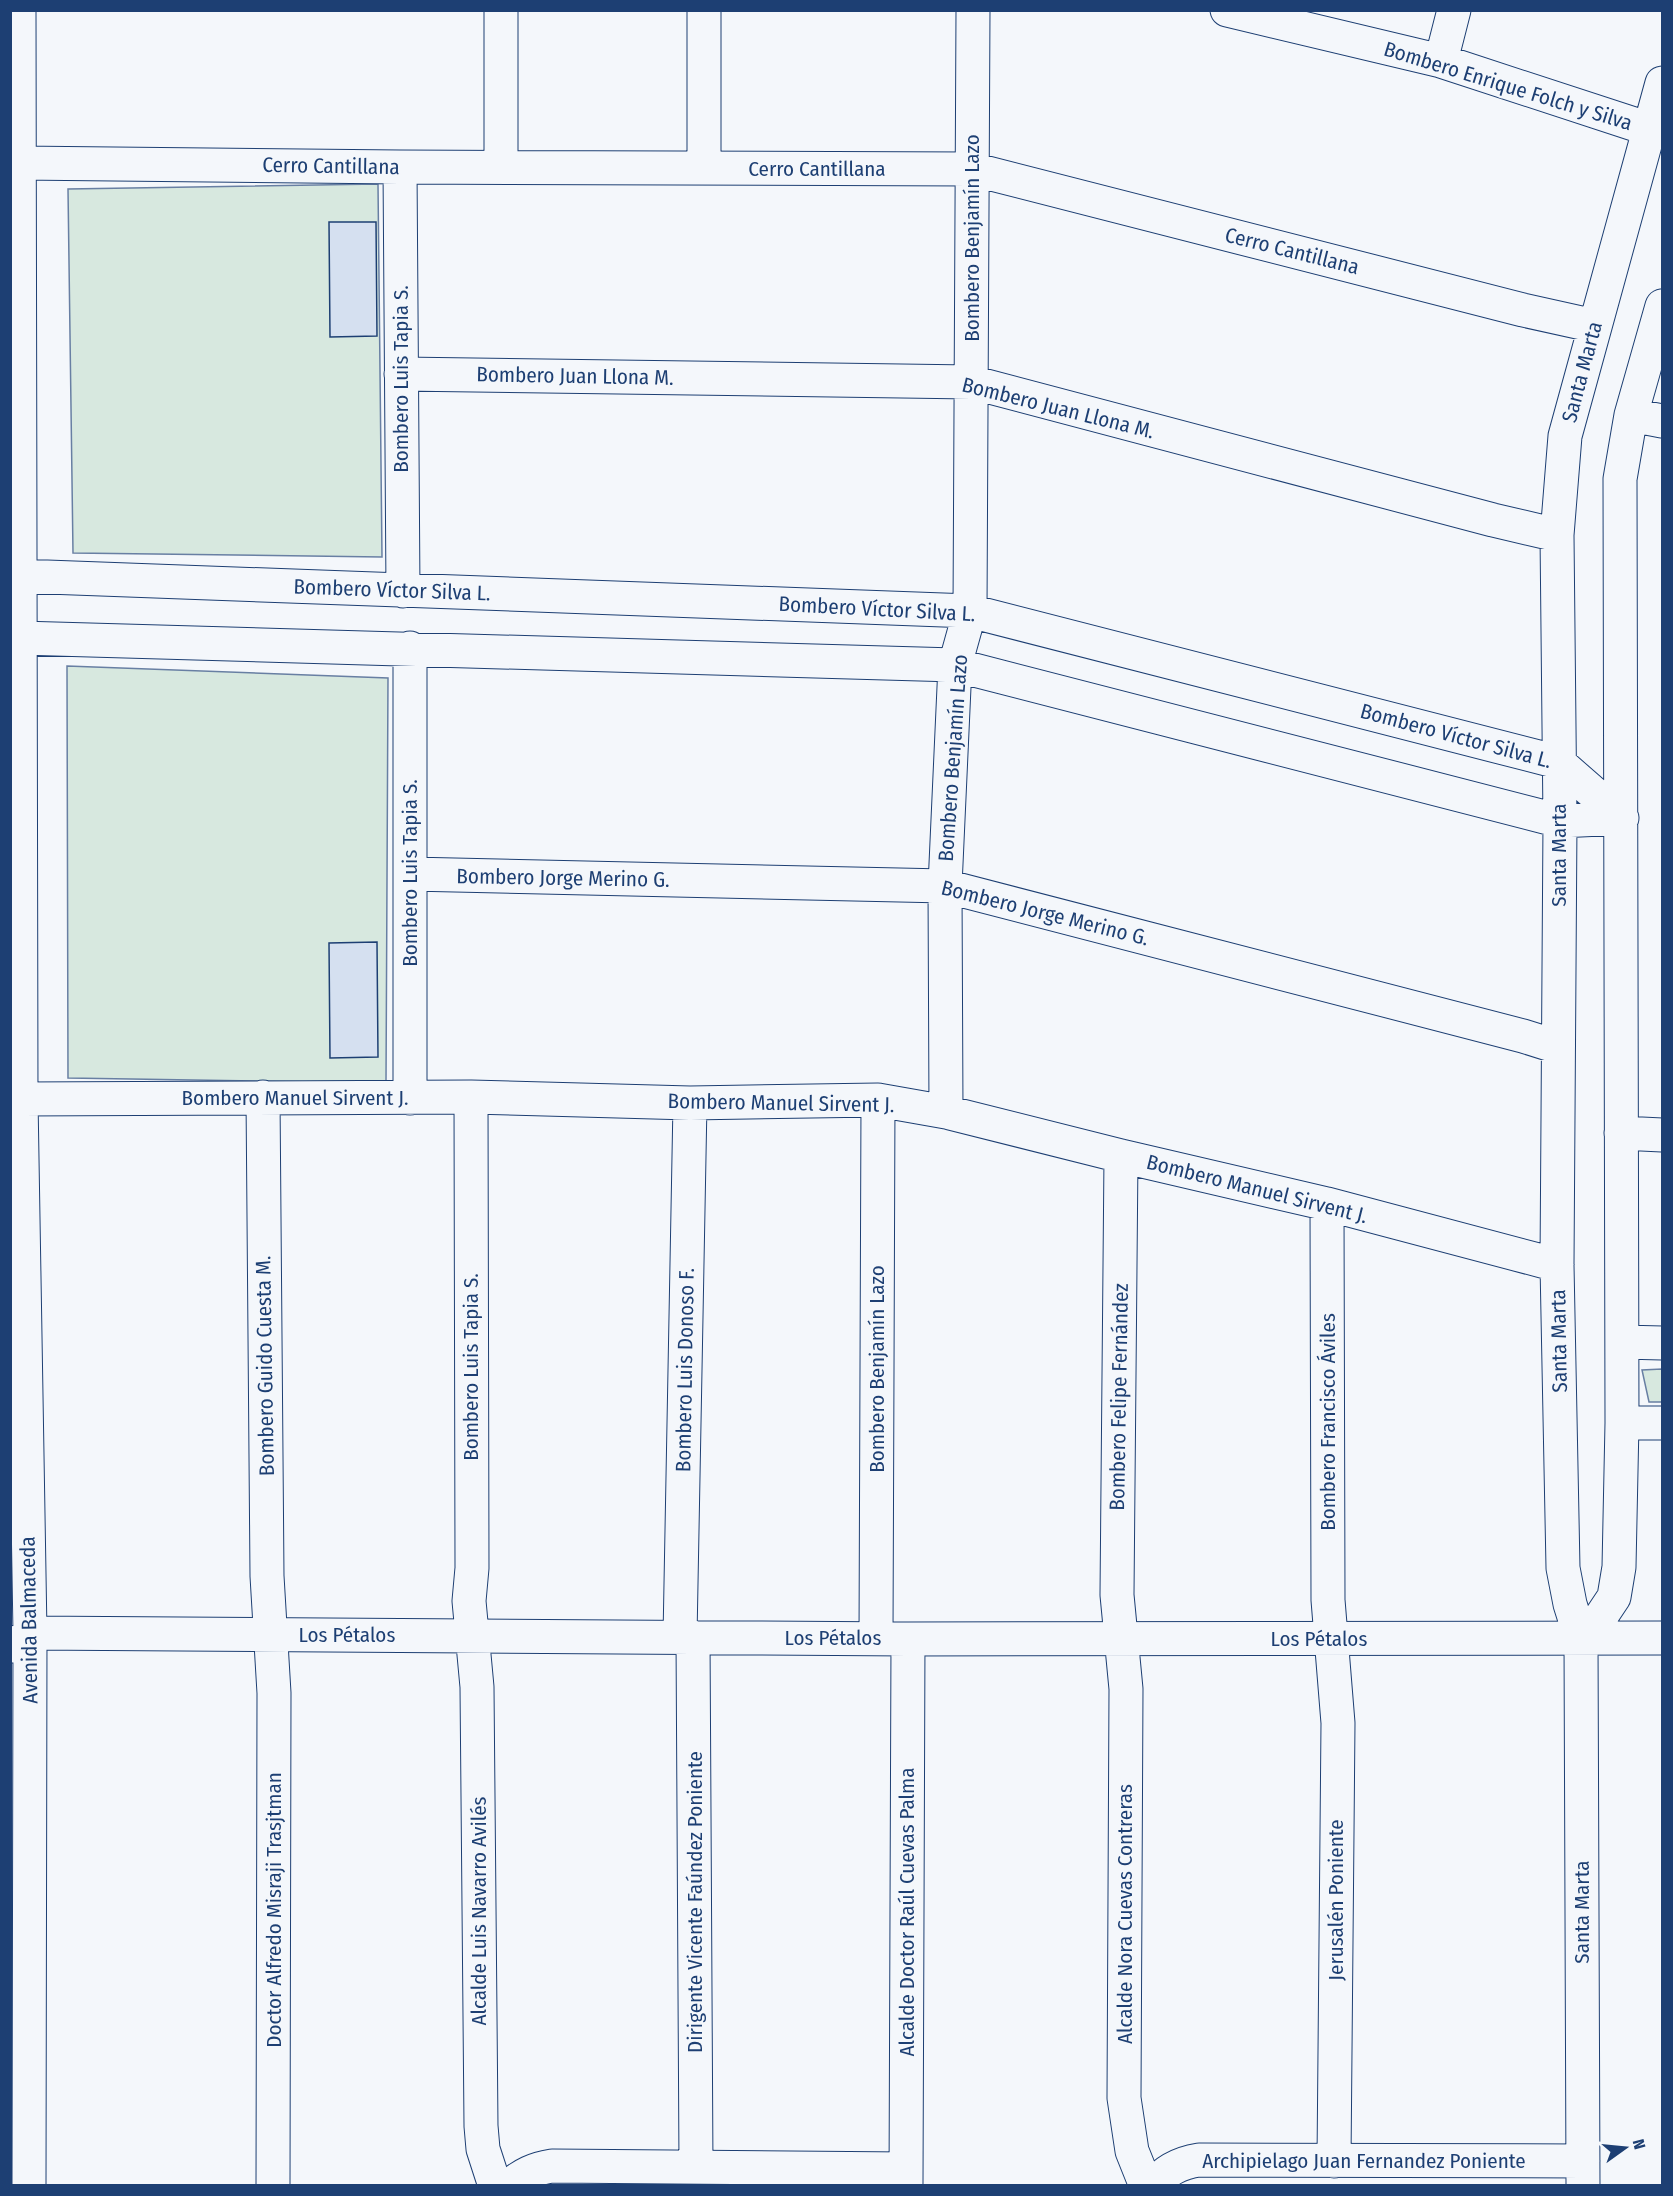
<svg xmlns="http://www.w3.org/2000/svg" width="1673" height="2196" viewBox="0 0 1673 2196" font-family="'Fira Sans Condensed',sans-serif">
<rect width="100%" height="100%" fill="#f4f7fb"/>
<!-- green -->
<path fill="#d7e8df" stroke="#687fa3" stroke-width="1.5" d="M378,184L382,557L73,553L68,189Z
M67,666L388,678L386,1083L68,1078Z
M1662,1369V1402H1649L1642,1370Z"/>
<!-- building -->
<path fill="#d5e0f0" stroke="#1d3f73" stroke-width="1.5" d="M329,222H376L377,336L330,337Z
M377,942L378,1057L330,1058L329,943Z"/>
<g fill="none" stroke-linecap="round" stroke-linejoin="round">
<defs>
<path id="minor" d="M19,10L21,1099L30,1633L29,2186
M501,10V167
M1227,10L1441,61L1649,129
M1441,61L1454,10
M19,163L400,167L972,169L1523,310L1595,326
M400,167L403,591
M704,168V10
M401,374L971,382L1493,520L1557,535
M1631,415L1662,421
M20,576L970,611L1558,762L1622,818
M20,638L955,665L1560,821L1622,818
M410,874L945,886L1523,1036L1558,1047
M263,1097L267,1576L274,1693L273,2186
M471,1097L472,1568L469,1601L477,1687L481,2126L483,2149L495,2186
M410,1098V648
M21,1099L471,1097L690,1103L878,1100L946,1112L1121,1156L1327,1204L1557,1265
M946,1112L945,886L955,665L970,611L973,10
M1621,1133L1662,1135
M1121,1156L1117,1595L1126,1689L1124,2098L1132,2151L1146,2186
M1327,1204L1328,1600L1338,1723L1334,2161
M1622,1342L1662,1343
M1622,1423H1662
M680,1637L690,1103
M693,1637L696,2167
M876,1638L878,1100
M1581,1639L1602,1615L1614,1597L1619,1567L1622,1423L1620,479L1631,415L1662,306
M14,1646L30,1633L908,1639L1662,1638
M509,2186C523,2174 534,2169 552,2166L906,2169
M906,2186L908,1639
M1153,2186C1165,2170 1180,2163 1199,2160L1583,2161
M1583,2186L1581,1639L1570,1604L1563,1568L1557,1265L1560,821L1557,535L1565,436L1662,83"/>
</defs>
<!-- minor casing -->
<use href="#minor" stroke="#1d3f73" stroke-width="35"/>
<!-- minor -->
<use href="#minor" stroke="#f4f7fb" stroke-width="33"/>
</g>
<g text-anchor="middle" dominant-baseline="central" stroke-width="4.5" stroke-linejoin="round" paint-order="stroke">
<!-- street labels -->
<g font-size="21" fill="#1d3f73" stroke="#f4f7fb">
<text transform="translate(1508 86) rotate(17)">Bombero Enrique Folch y Silva</text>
<text transform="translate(331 166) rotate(1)">Cerro Cantillana</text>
<text x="817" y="169">Cerro Cantillana</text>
<text transform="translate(972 238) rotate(-90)">Bombero Benjamín Lazo</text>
<text transform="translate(1292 251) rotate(14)">Cerro Cantillana</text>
<text transform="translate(1582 372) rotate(-75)">Santa Marta</text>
<text transform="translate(575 376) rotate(1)">Bombero Juan Llona M.</text>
<text transform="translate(401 379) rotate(-90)">Bombero Luis Tapia S.</text>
<text transform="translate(1058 408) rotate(14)">Bombero Juan Llona M.</text>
<text transform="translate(392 590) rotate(2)">Bombero Víctor Silva L.</text>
<text transform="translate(877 609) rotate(3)">Bombero Víctor Silva L.</text>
<text transform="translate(1456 736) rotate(15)">Bombero Víctor Silva L.</text>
<text transform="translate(953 758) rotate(-86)">Bombero Benjamín Lazo</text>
<text transform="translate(1559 855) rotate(-90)">Santa Marta</text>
<text transform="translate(410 873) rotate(-90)">Bombero Luis Tapia S.</text>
<text transform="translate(563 878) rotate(1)">Bombero Jorge Merino G.</text>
<text transform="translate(1045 913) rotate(14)">Bombero Jorge Merino G.</text>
<text x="295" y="1098">Bombero Manuel Sirvent J.</text>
<text transform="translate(781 1103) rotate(1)">Bombero Manuel Sirvent J.</text>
<text transform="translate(1257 1189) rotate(14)">Bombero Manuel Sirvent J.</text>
<text transform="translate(1559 1341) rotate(-91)">Santa Marta</text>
<text transform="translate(265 1366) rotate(-91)">Bombero Guido Cuesta M.</text>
<text transform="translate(471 1367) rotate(-90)">Bombero Luis Tapia S.</text>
<text transform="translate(877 1369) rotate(-90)">Bombero Benjamín Lazo</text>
<text transform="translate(685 1370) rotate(-89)">Bombero Luis Donoso F.</text>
<text transform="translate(1119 1397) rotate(-89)">Bombero Felipe Fernández</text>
<text transform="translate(1328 1422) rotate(-90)">Bombero Francisco Áviles</text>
<text transform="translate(29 1620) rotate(-91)">Avenida Balmaceda</text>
<text x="347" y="1635">Los Pétalos</text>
<text x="833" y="1638">Los Pétalos</text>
<text x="1319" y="1639">Los Pétalos</text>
<text transform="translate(1336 1900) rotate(-90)">Jerusalén Poniente</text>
<text transform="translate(695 1902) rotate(-90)">Dirigente Vicente Faúndez Poniente</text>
<text transform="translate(274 1910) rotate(-90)">Doctor Alfredo Misraji Trasjtman</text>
<text transform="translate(479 1911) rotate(-90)">Alcalde Luis Navarro Avilés</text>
<text transform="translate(907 1912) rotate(-90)">Alcalde Doctor Raúl Cuevas Palma</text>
<text transform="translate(1582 1912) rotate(-90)">Santa Marta</text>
<text transform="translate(1125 1914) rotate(-90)">Alcalde Nora Cuevas Contreras</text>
<text x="1364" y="2161">Archipielago Juan Fernandez Poniente</text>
</g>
</g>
<!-- border -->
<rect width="1673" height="2196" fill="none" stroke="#1d3f73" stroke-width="24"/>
<!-- north arrow -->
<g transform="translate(1625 2148) rotate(75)" stroke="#f4f7fb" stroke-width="4.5" paint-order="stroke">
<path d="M0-4.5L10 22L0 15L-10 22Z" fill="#1d3f73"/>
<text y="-9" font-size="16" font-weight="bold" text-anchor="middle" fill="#1d3f73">N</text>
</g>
</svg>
